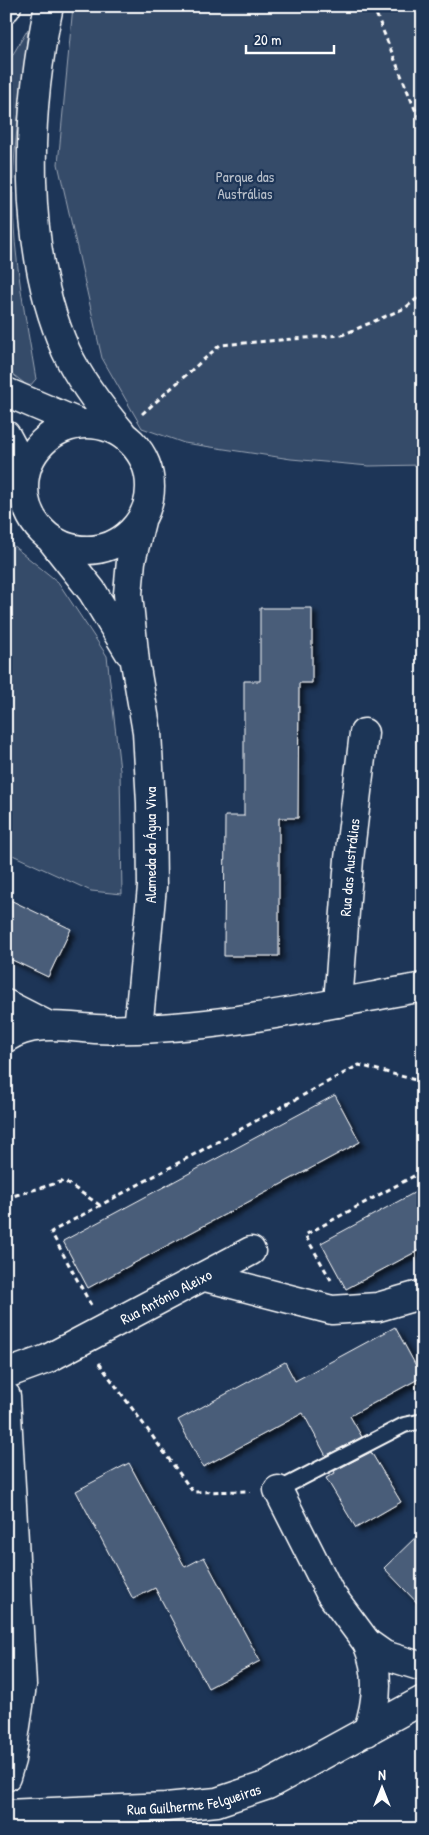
<svg xmlns="http://www.w3.org/2000/svg" width="429" height="1835" viewBox="0 0 429 1835" font-family="'Patrick Hand',sans-serif">
<defs>
<filter id="shadow"><feDropShadow dx="4.5" dy="4.5" stdDeviation="2.5" flood-color="#0009"/></filter>
</defs>
<rect width="100%" height="100%" fill="#1d3557"/>
<filter id="ink" filterUnits="userSpaceOnUse"><feTurbulence type="fractalNoise" baseFrequency=".02" numOctaves="2"/><feDisplacementMap in="SourceGraphic" scale="10" xChannelSelector="R" yChannelSelector="G"/><feConvolveMatrix kernelMatrix="1 2 1 2 8 2 1 2 1" color-interpolation-filters="sRGB"/></filter>
<g filter="url(#ink)">
<!-- green -->
<path fill="#364b69" stroke="#9aa5b4" d="M73,6H423V465L369,466L291,459L184,443L142,428L102,358L58,164Z
M28,29C23,85 13,141 13,197C13,258 26,319 36,379L29,387L6,369V66Z
M6,540L58,582L107,656L120,770L122,894L91,891L6,852Z"/>
<!-- building -->
<path fill="#4a5d79" stroke="#fff" filter="url(#shadow)" d="M260,608H312V683H299L298,818H279V956H224L225,816H244V681H260Z
M6,898L71,929L48,977L6,957Z
M335,1095L360,1142L88,1288L63,1241Z
M423,1188V1248L346,1289L321,1243Z
M395,1327L422,1377L350,1416L362,1437L326,1456L303,1413L203,1467L178,1420L285,1362L295,1381Z
M371,1452L401,1502L356,1528L326,1478L335,1473L334,1471Z
M129,1463L185,1567L204,1557L260,1661L208,1688L155,1588L133,1599L76,1491Z
M423,1530V1609L384,1568Z"/>
<g fill="none" stroke-linecap="round" stroke-linejoin="round">
<defs>
<path id="lane" d="M278,1490L404,1425L423,1421"/>
<g id="street">
<path id="s1" d="M338,1003L349,859L364,733"/>
<path d="M205,1277L332,1310L378,1307L423,1294"/>
<path id="s2" d="M6,1374L47,1359L251,1251"/>
<path d="M278,1490L330,1593L367,1643"/>
<path d="M367,1732C378,1702 380,1672 367,1643L384,1655L423,1667"/>
<path id="s3" d="M6,1814L166,1807L217,1802L268,1785L423,1700"/>
</g>
<path id="secondary" d="M6,392L81,424
M24 487a63 63 0 1 1 126 0a63 63 0 1 1-126 0Z
M6,435L14,450L22,485
M50,538L92,591L129,652
M6,1004L47,1025
M138,1029L152,887L151,803L147,732L135,662L128,594L131,561L141,521
M6,1038C32,1020 66,1027 95,1029C109,1030 123,1029 137,1029C233,1026 329,1004 423,987
M6,1396L22,1685L11,1760L6,1777"/>
<path id="highway" d="M49,6C26,112 21,250 66,351C80,381 100,407 121,432
M6,8L7,6"/>
</defs>
<!-- lane casing -->
<use href="#lane" stroke="#fff" stroke-width="18"/>
<!-- street casing -->
<use href="#street" stroke="#fff" stroke-width="31"/>
<!-- secondary casing -->
<use href="#secondary" stroke="#fff" stroke-width="31"/>
<!-- highway casing -->
<use href="#highway" stroke="#fff" stroke-width="31"/>
<!-- path -->
<path stroke="#fff" stroke-width="3" stroke-dasharray="5 4" stroke-linecap="butt" d="M373,6L423,129
M142,414L220,345L342,335L405,308L423,294
M6,1198L64,1181L101,1206
M331,1280L305,1235L423,1171
M91,1305L51,1232L359,1065L423,1082
M99,1363L193,1492L250,1491"/>
<!-- lane -->
<use href="#lane" stroke="#1d3557" stroke-width="14"/>
<!-- street -->
<use href="#street" stroke="#1d3557" stroke-width="28"/>
<!-- secondary -->
<use href="#secondary" stroke="#1d3557" stroke-width="28"/>
<!-- highway -->
<use href="#highway" stroke="#1d3557" stroke-width="28"/>
</g>
</g>
<g text-anchor="middle" dominant-baseline="central" stroke-width="4.5" stroke-linejoin="round" paint-order="stroke">
<!-- park labels -->
<g font-size="15" fill="#b9c0ca" stroke="#1d3557">
<text x="245" y="176">Parque das<tspan x="245" dy="17">Austrálias</tspan></text>
</g>
<!-- street labels -->
<g font-size="15" fill="#fff" stroke="#1d3557">
<text transform="translate(150 845) rotate(-90)">Alameda da Água Viva</text>
<text stroke="none"><textPath href="#s1" startOffset="136">Rua das Austrálias</textPath></text>
<text stroke="none"><textPath href="#s2" startOffset="178">Rua António Aleixo</textPath></text>
<text stroke="none"><textPath href="#s3" startOffset="189">Rua Guilherme Felgueiras</textPath></text>
</g>
</g>
<!-- margin -->
<rect width="429" height="1835" fill="none" stroke="#1d3557" stroke-width="25"/>
<rect x="12" y="12" width="404" height="1810" fill="none" stroke="#fff" stroke-width="2" filter="url(#ink)"/>
<!-- north arrow -->
<g transform="translate(382 1788)" stroke="#1d3557" stroke-width="4" paint-order="stroke">
<path d="M0-4L9 19L0 12L-9 19Z" fill="#ffffff"/>
<text y="-8" font-size="14" font-weight="bold" text-anchor="middle" fill="#ffffff">N</text>
</g>
<!-- scale -->
<path d="M246 45v8h88v-8" fill="none" stroke="#ffffff" stroke-width="2.5"/>
<text x="254" y="45" font-size="15" fill="#ffffff" stroke="#1d3557" stroke-width="4" paint-order="stroke">20 m</text>
</svg>
